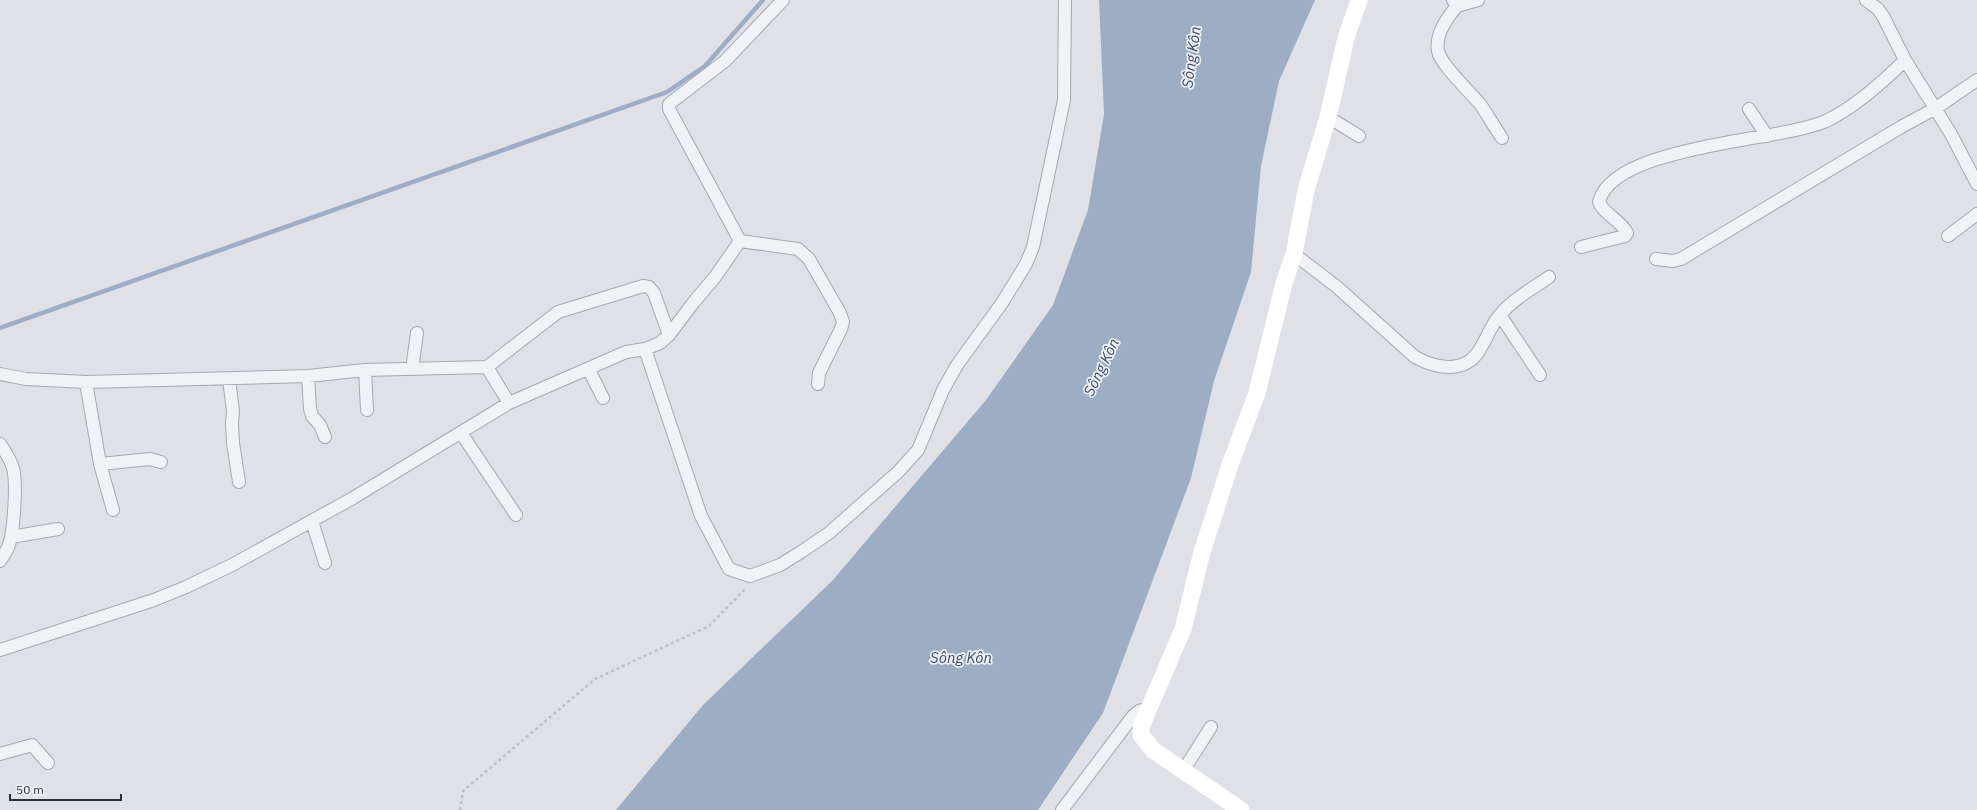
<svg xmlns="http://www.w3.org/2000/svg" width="1977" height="810" viewBox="0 0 1977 810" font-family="'IBM Plex Sans',sans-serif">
<rect width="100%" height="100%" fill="#dfe1e7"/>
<!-- water -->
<path fill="#9dadc4" d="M1099,0H1315L1279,81L1261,166L1251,272L1214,381L1191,478L1103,713L1038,810H616L703,705L832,581L986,400L1053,305L1088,210L1104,114Z"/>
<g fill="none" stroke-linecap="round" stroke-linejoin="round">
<!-- stream -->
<path stroke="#9dadc4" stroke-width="4.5" d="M0,328L667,92L705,66L763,0"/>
<defs>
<path id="street" d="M1453,0L1457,6C1447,18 1435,34 1438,51C1440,64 1470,92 1480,104C1488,115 1494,127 1502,138
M1866,0L1878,9L1883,16L1905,60L1951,134L1977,184
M1457,6L1478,0
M1749,109L1767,136
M1328,117L1359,136
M1948,236L1977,214
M740,241L798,249L809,259L840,313L843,322L841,329L819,373L818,384
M1581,247L1625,236L1627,233C1621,220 1604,215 1599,202C1613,145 1778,142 1826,121C1855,107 1882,83 1905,60
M1294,254L1337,287L1415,357C1437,369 1466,374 1480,349C1487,338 1491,325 1500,315C1513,299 1532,289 1549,277
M1656,259L1673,261L1681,259L1901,127L1936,108L1977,80
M1500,315L1540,375
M645,349L701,516L729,569L750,576L780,565L801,552L829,533L898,472L918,450L943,390L957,365L1002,303L1026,264L1033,247L1064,100L1065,0
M487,367L558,312L643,286L649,287L654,293L669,335
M412,369L417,333
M365,370L367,410
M589,370L603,398
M0,374L26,379L86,382L308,376L365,370L487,367L509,403L626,352L645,349L660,343L669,335L693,303L715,277L740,241L669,109V104L725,61L783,0
M308,376L310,409L312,416L320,425L325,437
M229,379L233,411L232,423L233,443L239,482
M86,382L100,464L150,459L161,462
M461,433L516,515
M0,444C5,451 10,459 13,468C17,483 14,530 9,545C7,551 3,556 0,561
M100,464L113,510
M312,521L325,563
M11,537L58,529
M0,650L154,600L186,587L232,565L353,498L509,403
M0,754L32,745L48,763
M1183,771L1211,727
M1062,810L1133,716L1139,711L1149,708"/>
</defs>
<!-- street casing -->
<use href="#street" stroke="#a5a8b0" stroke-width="14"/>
<!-- path -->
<path stroke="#bdbfc6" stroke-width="2.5" stroke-dasharray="3 3" stroke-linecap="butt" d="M460,810L463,791L595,679L709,626L746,588"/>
<!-- street -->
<use href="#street" stroke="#f1f2f6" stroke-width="12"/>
<!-- secondary -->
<path stroke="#fff" stroke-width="17" d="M1241,810L1153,750L1141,735V727L1183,629L1202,552L1231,462L1257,393L1284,283L1294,254L1306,190L1328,117L1346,38L1359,0"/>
</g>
<g text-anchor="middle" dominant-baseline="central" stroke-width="3.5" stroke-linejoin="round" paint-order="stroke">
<!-- water labels -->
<g font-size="15" font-style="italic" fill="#384b6c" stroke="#eef0f5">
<text transform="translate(1191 57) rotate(-82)">Sông Kôn</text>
<text transform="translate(1101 367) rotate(-64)">Sông Kôn</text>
<text x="961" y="657">Sông Kôn</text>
</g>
</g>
<!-- scale -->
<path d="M10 794v6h111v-6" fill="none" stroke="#292f3c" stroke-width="2"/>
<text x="16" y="794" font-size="12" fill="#292f3c" stroke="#eef0f5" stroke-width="3" paint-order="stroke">50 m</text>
</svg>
